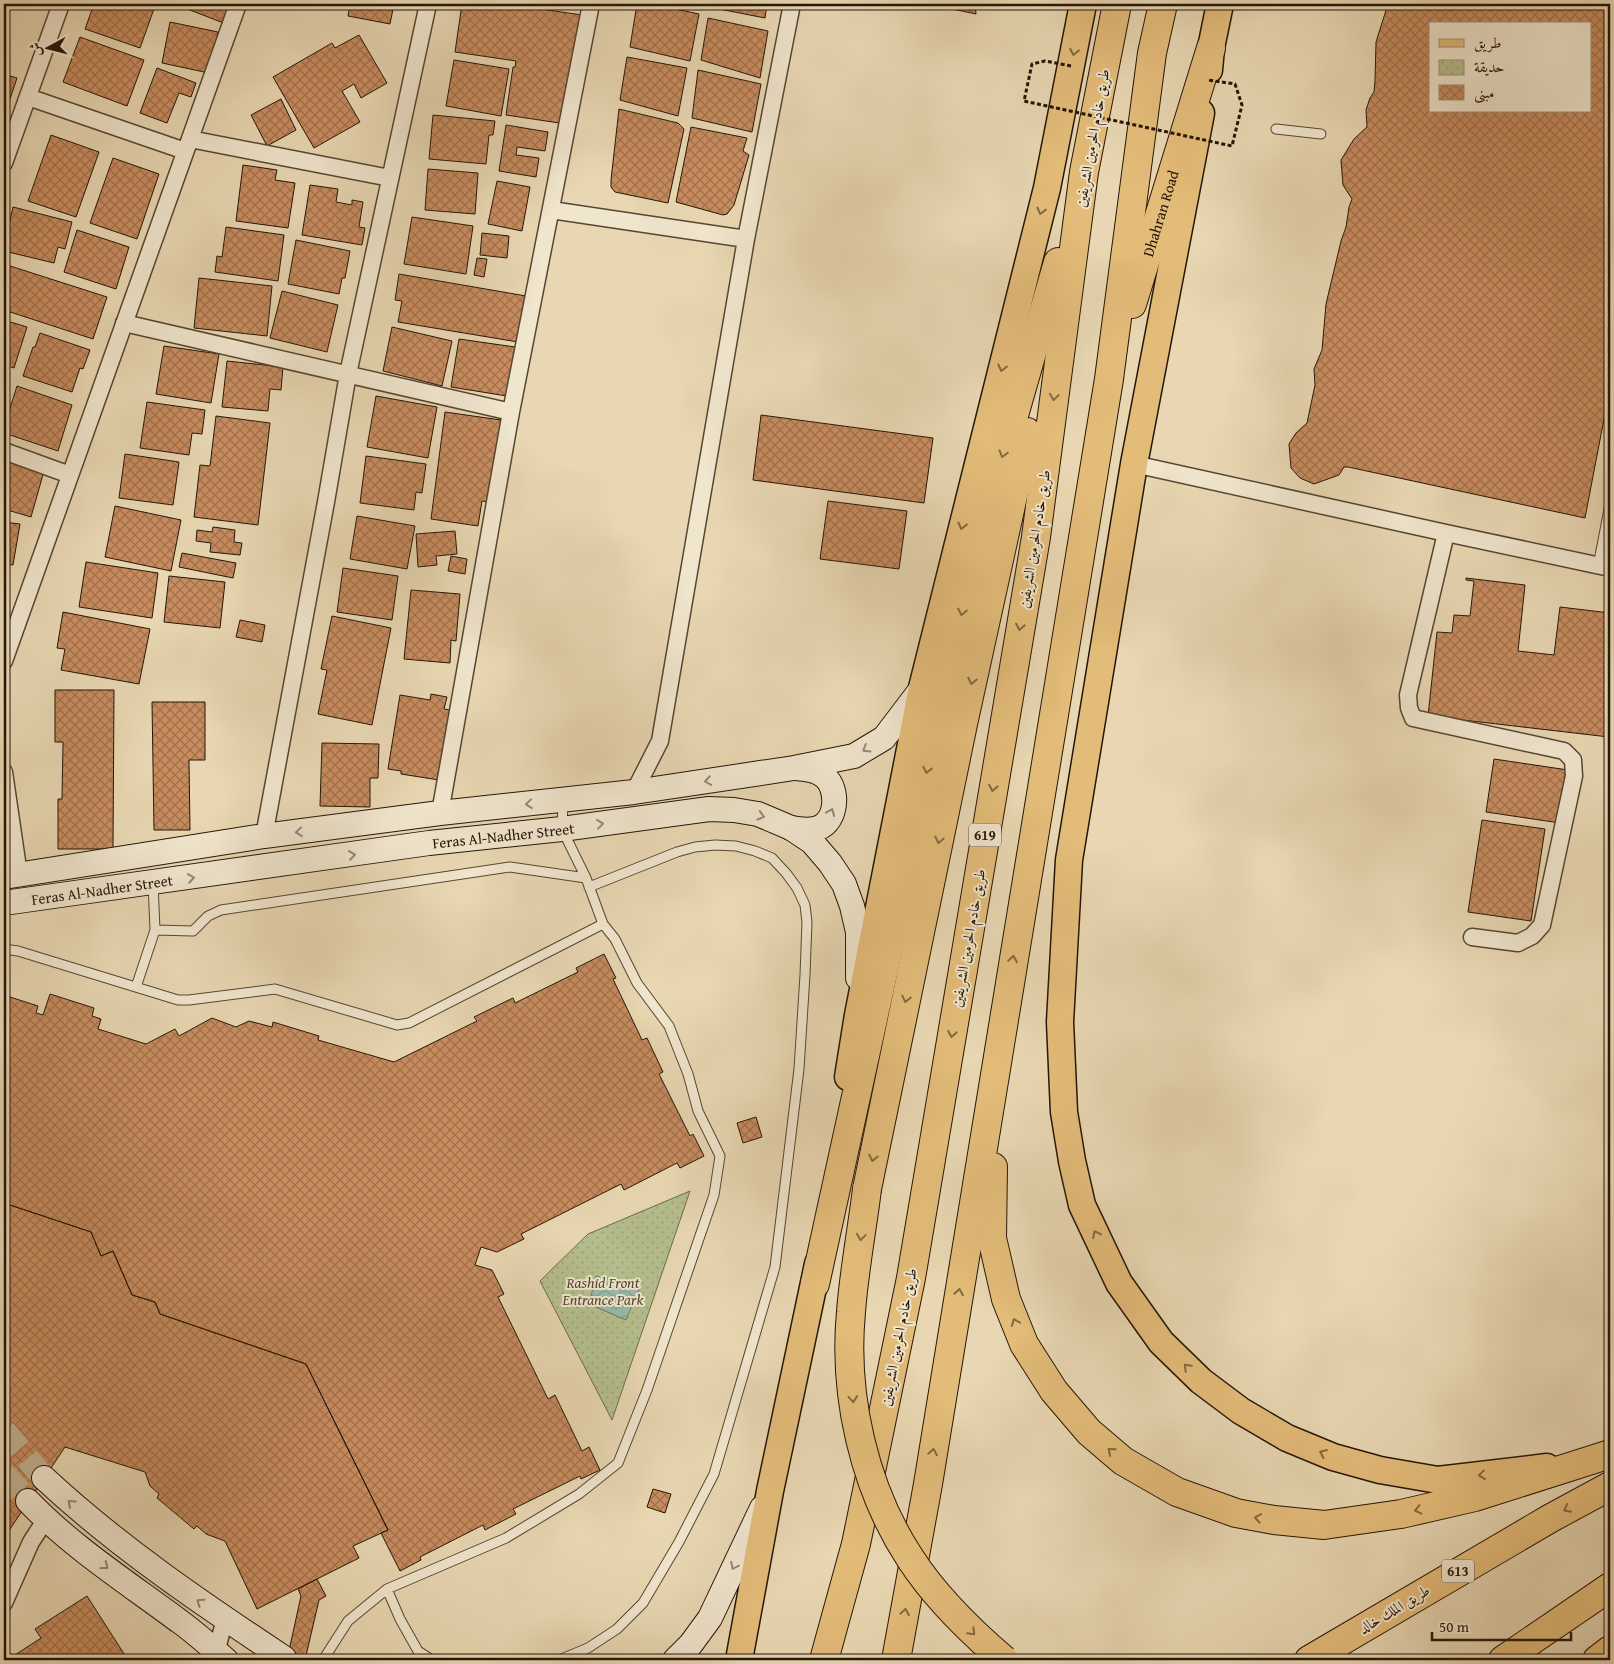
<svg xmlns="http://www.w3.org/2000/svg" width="1614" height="1664" viewBox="0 0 1614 1664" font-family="'Gentium Book Plus',Amiri,serif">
<defs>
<pattern id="park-dots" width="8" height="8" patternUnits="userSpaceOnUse" patternTransform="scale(1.25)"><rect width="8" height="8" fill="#b5be8d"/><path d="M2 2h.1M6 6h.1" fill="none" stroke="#9ca378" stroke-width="1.8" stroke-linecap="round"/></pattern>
<pattern id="water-waves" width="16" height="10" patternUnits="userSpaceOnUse" patternTransform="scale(1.25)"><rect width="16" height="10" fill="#98baa9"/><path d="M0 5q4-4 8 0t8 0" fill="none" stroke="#839f90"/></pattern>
<pattern id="building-cross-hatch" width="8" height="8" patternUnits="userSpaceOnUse" patternTransform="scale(1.25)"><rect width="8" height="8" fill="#c88c5f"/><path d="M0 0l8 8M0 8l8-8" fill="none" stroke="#a2714c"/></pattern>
</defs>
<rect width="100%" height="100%" fill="#e8d7b2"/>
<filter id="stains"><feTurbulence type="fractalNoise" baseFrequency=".004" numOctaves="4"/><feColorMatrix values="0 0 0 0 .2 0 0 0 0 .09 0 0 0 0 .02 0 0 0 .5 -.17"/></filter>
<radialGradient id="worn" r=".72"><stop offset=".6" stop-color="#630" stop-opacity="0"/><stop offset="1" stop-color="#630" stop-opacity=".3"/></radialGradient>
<!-- park -->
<path fill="url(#park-dots)" stroke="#6d6a4a" d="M690,1191L612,1420L540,1281L588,1234Z"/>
<!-- water -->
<path fill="url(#water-waves)" stroke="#6a7869" d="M596,1276L640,1287L626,1320L589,1304Z"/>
<!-- building -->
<path fill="url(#building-cross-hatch)" stroke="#251608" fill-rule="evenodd" d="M94,4H149L155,6L140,48L85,29Z
M177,4H234L226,24L177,5Z
M350,4H394L390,24L348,16Z
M462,4H507L582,15L566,124L506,115L513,67H515L516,61L455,52Z
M637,4H652L699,14L690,61L630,47Z
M710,4H767L765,18L709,7Z
M929,4H975L976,14Z
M1388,4H1610V421L1604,419L1585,518L1348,467H1344L1339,475L1314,484L1300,478L1291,468L1289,444L1296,433L1307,423L1315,385L1314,369L1322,350L1326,304L1341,241L1346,227L1349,207L1352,199L1343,185L1341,160L1354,139L1367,127L1366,110L1370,98L1374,92L1375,81L1376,42ZM1430,24H1590V111H1430Z
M708,18L768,31L760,78L701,60Z
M170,22L218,32L209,73L162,63Z
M359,35L387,83L361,98L354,84L342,91L360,122L314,148L273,77L332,43L335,48Z
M80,37L144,60L127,106L63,82Z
M627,57L687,68L678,116L620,100Z
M454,60L509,69L501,116L446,106Z
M157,68L196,83L191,97L179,93L167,123L140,113Z
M698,70L761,84L752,132L692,118Z
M4,74L17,78L4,117Z
M281,99L296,130L267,146L251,115Z
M619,109L678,123L684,129L668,203L615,192L611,187V180Z
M433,115L495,121L493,135H489L486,164L429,159Z
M506,125L548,132L545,151L517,147L516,155L539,158L536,177L499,171Z
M691,127L747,138L743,151L749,155L734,205L727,214L723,215L676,202Z
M51,135L99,152L76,217L28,201Z
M113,158L159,174L137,239L90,223Z
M243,165L277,170L275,180L295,183L288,228L236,221Z
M428,169L478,173L475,214L425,210Z
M497,181L530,187L522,231L488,224Z
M310,185L338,189L336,202L352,205V200L363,202L359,227L365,228L362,245L302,235Z
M13,207L72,222L65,249L58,247L54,263L4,251V232L7,233Z
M412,217L473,226L466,274L404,264Z
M226,227L284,235L278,281L215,272L217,256L222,257Z
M77,230L129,247L116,289L64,272Z
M482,233L509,236L507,258L480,255Z
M296,240L350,251L345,278H342L339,294L288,284Z
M477,258L487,259L484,277L474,275Z
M4,264L107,297L93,339L4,310Z
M399,274L526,296L518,342L398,322L402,301L395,300Z
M199,278L272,286L267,336L194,328Z
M282,291L338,305L327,352L270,338Z
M4,320L27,327L14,368L4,365Z
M392,327L452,341L442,386L383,371Z
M40,333L90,350L83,369L80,368L72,392L23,376L33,347H35Z
M459,339L515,347L507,396L451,387Z
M164,346L219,354L211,403L156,394Z
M227,361L283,367L281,390L270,389L268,411L222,407Z
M4,374L9,375L4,401Z
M17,386L72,405L58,451L4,433V427Z
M376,396L437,407L428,458L367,447Z
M147,402L205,410L202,434L192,433L189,455L140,448Z
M445,412L501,420L490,502L482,501L478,526L431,519Z
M761,415L933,438L924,503L753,480Z
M216,416L270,423L258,525L194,517L200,465L210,466Z
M125,454L179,462L173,505L119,498Z
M366,456L426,464L422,493L416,492L414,510L360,503Z
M4,460L44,471L31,517L4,509Z
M828,501L907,511L899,569L820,559Z
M115,506L181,520L171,571L105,557Z
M357,516L415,526L407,569L350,559Z
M4,522L20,524L13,565L4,564Z
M213,527L235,530L234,542L242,543L240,555L210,552L211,543L196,541L197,530L212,532Z
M455,531L457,554L436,556L437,565L418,567L416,534Z
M182,553L236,563L233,578L179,567Z
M451,556L467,559L465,574L448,571Z
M86,562L158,573L152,618L79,607Z
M343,568L398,576L392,620L337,612Z
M169,576L225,582L220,628L164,622Z
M1466,578L1525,585L1518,651L1554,655L1560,607L1610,613V724L1609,737L1428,716L1437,632L1452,633L1454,615L1470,616L1474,581L1466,580Z
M411,590L460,594L456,641L451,640L450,663L404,659Z
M63,612L150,629L139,684L61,670L65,649L57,648Z
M332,616L391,628L372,725L318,714L327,670L321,669Z
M240,620L265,625L262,642L236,637Z
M55,690H114L113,849H58V799H62L63,742H55Z
M431,694L447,697L444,709L450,710L439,780L401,774V771L388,769L400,695L430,700Z
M152,702H205V760H189L190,830H154Z
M322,743L379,744L378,778H370V807L320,806Z
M1494,759L1568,770L1560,823L1486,812Z
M1482,820L1545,829L1531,921L1468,912Z
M604,954L616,978L613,979L642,1040L647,1038L663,1072L659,1074L690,1136L693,1134L704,1156L680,1168L677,1163L624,1190L621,1184L521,1234L524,1239L497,1252L481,1247L475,1265L492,1270L504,1294L498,1297L548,1399L555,1395L582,1451L589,1447L600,1470L581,1479L580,1476L513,1509L516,1514L485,1530L483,1525L420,1557L421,1560L400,1571L381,1533L388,1530L306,1364L160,1314L155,1302L132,1295L113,1251L101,1256L91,1232L4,1203V995L38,1006L36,1013L43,1015L50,994L94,1008L92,1016L101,1019L98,1029L146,1044L175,1029L179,1036L212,1018L236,1027L249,1021L272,1027L273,1022L319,1036L318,1040L394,1062L477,1021L474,1017L513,998L515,1003L578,972L576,968Z
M756,1117L762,1137L743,1143L737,1123Z
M4,1203L91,1232L101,1256L113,1251L132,1295L155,1302L160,1314L306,1364L388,1530L353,1546L359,1558L257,1609L225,1541L206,1534L197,1526L194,1529L157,1498L159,1494L150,1486L145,1472L65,1447L4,1538Z
M653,1489L671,1494L665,1513L647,1507Z
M317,1579L326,1596L319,1600L305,1660H287L301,1596L298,1589Z
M87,1596L128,1660H18L15,1655L41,1638L35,1629Z"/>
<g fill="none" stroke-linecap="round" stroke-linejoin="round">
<!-- secondary-tunnel -->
<path stroke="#c1b090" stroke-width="24" stroke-dasharray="24 12" stroke-linecap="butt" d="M4,1431L44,1478
M4,1474L28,1501"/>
<defs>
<path id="lane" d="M1276,129L1321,134
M1598,566L1610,504
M153,883L155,930
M4,949L18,951L178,1000H189L275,989L397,1025L409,1023L603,924
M136,987L155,930L193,931L208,916L221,910L510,867L586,878
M387,1589L400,1619L418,1651L432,1660
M323,1660L348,1621L387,1589L506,1538L579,1494L618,1463L647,1390L714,1195L720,1156L698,1111L688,1074L669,1026L637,983L615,939L603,924L586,878L562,829L563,801
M559,1660L588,1648L617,1629L643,1603L679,1542L714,1474L775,1267L799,1069L805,975L807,922L805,905L797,888L786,873L772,858L755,851L736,846L715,845L695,847L677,852L589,887"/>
<path id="street" d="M28,97L185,151
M190,139L390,178
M4,163L61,4
M551,210L746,239
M124,323L511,412
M4,451L70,475
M1134,464L1446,533L1610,568
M1446,533L1408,695L1409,708L1413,718L1564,751L1573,760L1574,776L1542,925L1532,936L1518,943L1472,937
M4,661L238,4
M4,772L19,875
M634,792L660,741L746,239L792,4
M440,813L511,412L591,4
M264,836L326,502L348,374L428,4
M4,1603L31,1542L46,1519
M214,1660L225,1619"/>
<g id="secondary">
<path d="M791,828C802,830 816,832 825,824C839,811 837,781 819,773C812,769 804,769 796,768"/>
<path d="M4,877L264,836L440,813L634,792L794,768L854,756L884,738L922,688"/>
<path id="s1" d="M4,903L429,843L562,829L709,809L734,810L758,814L791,828L812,842L830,863L844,884L852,906L858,932V978"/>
<path d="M44,1478C117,1546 201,1603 284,1658"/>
<path d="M28,1501C72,1547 128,1583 179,1621C196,1633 211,1647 226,1660"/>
<path d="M675,1660L691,1644L710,1618L762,1508"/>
</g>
<path id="primary" d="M1209,70L1211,48L1220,4
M1201,113L1134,464L1069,860L1060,1022L1064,1112L1072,1161L1082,1205L1119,1283L1161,1342L1201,1381L1241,1411L1287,1438L1333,1457L1380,1470L1438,1480L1547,1467
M848,1077L858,1015L922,688L1047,188L1083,4
M739,1660L770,1491L818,1264"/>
<g id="highway">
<path id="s2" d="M1132,304L1211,48"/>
<path d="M993,1167L992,1238L1006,1299L1024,1344L1054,1391L1089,1432L1123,1461L1177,1492L1236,1513L1274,1520L1324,1525L1401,1514L1475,1497L1610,1454"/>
<path d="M867,1189L963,724L1027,432"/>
<path d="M815,1284L977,544L1058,262"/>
<path d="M824,1660L856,1544L911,1278L1036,537L1084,172L1117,4"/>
<path d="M896,1660L928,1484L1109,379L1152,53L1163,4"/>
<path d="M1309,1660L1551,1518L1610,1486"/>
<path d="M1503,1660L1610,1587"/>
<path d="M1597,1660L1610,1650"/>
</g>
</defs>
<!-- lane casing -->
<use href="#lane" stroke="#564632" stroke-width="11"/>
<!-- street casing -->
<use href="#street" stroke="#564632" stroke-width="19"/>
<!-- secondary casing -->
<use href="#secondary" stroke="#251608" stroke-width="26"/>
<!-- primary casing -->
<use href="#primary" stroke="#251608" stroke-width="29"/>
<!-- highway casing -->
<use href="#highway" stroke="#251608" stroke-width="30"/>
<!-- lane -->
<use href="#lane" stroke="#f0e5cd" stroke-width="9"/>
<!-- street -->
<use href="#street" stroke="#f0e5cd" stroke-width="16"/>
<!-- secondary -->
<use href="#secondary" stroke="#f0e5cd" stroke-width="24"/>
<!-- primary -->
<use href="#primary" stroke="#e4bc79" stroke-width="26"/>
<!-- highway -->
<use href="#highway" stroke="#e4bc79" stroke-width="28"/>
<defs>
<path id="highway-bridge" d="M867,1189C862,1230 854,1271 851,1312C843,1395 864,1488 910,1558C935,1597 969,1630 1004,1660"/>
</defs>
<!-- highway-bridge casing -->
<use href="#highway-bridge" stroke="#251608" stroke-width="30" stroke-linecap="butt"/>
<!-- path-bridge -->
<path stroke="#251608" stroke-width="3" stroke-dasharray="4 2.5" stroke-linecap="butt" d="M1071,66L1045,61L1032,64L1024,101L1232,146L1242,105L1235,84L1208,80"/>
<!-- highway-bridge -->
<use href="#highway-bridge" stroke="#e4bc79" stroke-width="28"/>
</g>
<!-- one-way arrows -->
<defs><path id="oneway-chevron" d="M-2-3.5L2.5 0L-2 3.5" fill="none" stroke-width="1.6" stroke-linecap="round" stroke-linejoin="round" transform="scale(1.25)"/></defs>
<g stroke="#846940">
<use href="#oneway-chevron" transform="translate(1074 52) rotate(101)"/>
<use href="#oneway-chevron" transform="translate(1041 211) rotate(104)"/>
<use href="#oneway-chevron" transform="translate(1002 368) rotate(104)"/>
<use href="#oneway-chevron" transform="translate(1054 397) rotate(98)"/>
<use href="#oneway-chevron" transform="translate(1003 454) rotate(106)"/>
<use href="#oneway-chevron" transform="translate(962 526) rotate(104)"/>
<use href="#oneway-chevron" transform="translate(962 612) rotate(102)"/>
<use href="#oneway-chevron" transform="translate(1020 627) rotate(100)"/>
<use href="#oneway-chevron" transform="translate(972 681) rotate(102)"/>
<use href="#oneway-chevron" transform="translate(927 770) rotate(102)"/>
<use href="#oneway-chevron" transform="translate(993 788) rotate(100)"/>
<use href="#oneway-chevron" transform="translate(939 840) rotate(102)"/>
<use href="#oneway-chevron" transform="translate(1013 959) rotate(-81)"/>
<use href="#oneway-chevron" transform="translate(906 999) rotate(102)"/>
<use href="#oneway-chevron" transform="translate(952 1034) rotate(100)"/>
<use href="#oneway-chevron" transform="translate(873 1158) rotate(102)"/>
<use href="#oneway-chevron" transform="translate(1096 1234) rotate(-115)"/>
<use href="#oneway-chevron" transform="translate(861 1237) rotate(98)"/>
<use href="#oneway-chevron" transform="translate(959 1292) rotate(-81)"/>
<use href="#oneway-chevron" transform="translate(1015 1322) rotate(-112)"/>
<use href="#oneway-chevron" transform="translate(1187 1367) rotate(-135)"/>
<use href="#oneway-chevron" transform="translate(853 1399) rotate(85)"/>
<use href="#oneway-chevron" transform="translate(1111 1451) rotate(-140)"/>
<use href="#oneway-chevron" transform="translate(933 1452) rotate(-81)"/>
<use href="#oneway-chevron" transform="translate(1323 1453) rotate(-157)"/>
<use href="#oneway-chevron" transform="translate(1482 1475) rotate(173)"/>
<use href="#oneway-chevron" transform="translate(1567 1509) rotate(152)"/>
<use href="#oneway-chevron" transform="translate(1418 1510) rotate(167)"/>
<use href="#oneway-chevron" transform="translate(1258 1518) rotate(-170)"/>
<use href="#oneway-chevron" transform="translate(905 1612) rotate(-80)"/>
<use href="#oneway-chevron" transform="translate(972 1632) rotate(45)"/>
</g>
<g stroke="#958874">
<use href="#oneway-chevron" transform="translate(866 749) rotate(148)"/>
<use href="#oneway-chevron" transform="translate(708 781) rotate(171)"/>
<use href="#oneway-chevron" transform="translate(529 804) rotate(174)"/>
<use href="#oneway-chevron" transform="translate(831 812) rotate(-68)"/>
<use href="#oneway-chevron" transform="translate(761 816) rotate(16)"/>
<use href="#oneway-chevron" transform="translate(600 824) rotate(-7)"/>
<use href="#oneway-chevron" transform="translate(299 832) rotate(173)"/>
<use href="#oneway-chevron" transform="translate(352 855) rotate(-8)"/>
<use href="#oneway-chevron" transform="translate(191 878) rotate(-8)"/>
<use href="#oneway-chevron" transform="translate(71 1503) rotate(-138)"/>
<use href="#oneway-chevron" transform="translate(105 1566) rotate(38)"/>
<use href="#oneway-chevron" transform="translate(734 1566) rotate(116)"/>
<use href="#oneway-chevron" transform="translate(200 1602) rotate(-145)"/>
</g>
<g text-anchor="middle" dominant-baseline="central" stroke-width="4" stroke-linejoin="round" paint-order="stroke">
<!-- shield labels -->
<g fill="#f0e5cd" stroke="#625443" stroke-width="1">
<rect x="969" y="823.5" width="32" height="23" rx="4"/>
<rect x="1442" y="1559.5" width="32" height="23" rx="4"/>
</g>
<g font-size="14" font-weight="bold" fill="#251608">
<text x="985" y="835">619</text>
<text x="1458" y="1571">613</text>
</g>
<!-- street labels -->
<g font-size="15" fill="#251608" stroke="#f0e5cd">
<text transform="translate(1092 138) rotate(-80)">طريق خادم الحرمين الشريفين</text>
<text stroke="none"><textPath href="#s2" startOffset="95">Dhahran Road</textPath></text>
<text transform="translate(1034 539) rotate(-81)">طريق خادم الحرمين الشريفين</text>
<text stroke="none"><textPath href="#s1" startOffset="504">Feras Al-Nadher Street</textPath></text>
<text stroke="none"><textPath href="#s1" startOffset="99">Feras Al-Nadher Street</textPath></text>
<text transform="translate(968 938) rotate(-80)">طريق خادم الحرمين الشريفين</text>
<text transform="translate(898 1337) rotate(-79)">طريق خادم الحرمين الشريفين</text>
<text transform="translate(1394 1609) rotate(-31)">طريق الملك خالد</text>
</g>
<!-- park labels -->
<g font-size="15" font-style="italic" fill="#504830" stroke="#f0e5cd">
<text x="603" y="1282">Rashid Front<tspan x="603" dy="17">Entrance Park</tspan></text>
</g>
</g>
<!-- margin -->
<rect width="1614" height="1664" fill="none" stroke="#e8d7b2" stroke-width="20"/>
<rect x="5" y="5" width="1604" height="1654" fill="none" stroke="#251608" stroke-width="2.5"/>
<rect x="10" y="10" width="1594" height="1644" fill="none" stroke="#251608"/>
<!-- legend -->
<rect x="1429" y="22" width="162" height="90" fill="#f0e5cd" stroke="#9f927e"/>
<rect x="1439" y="39" width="25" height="8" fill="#e4bc79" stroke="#9f927e"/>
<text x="1474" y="48" font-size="15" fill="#251608">طريق</text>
<rect x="1439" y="60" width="25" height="15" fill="url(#park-dots)" stroke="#9f927e"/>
<text x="1474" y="72" font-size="15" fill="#251608">حديقة</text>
<rect x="1439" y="85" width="25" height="15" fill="url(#building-cross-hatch)" stroke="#9f927e"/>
<text x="1474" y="98" font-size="15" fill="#251608">مبنى</text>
<!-- north arrow -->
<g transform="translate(48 48) rotate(263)" stroke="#f0e5cd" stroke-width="4" paint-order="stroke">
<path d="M0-4L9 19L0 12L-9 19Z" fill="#251608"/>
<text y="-8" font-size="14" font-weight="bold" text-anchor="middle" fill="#251608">ش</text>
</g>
<!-- scale -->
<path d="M1432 1632v8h139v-8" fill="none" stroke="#251608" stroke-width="2.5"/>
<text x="1439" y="1632" font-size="15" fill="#251608" stroke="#f0e5cd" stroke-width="4" paint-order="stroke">50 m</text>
<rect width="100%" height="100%" filter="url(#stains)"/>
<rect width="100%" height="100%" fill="url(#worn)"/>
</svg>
